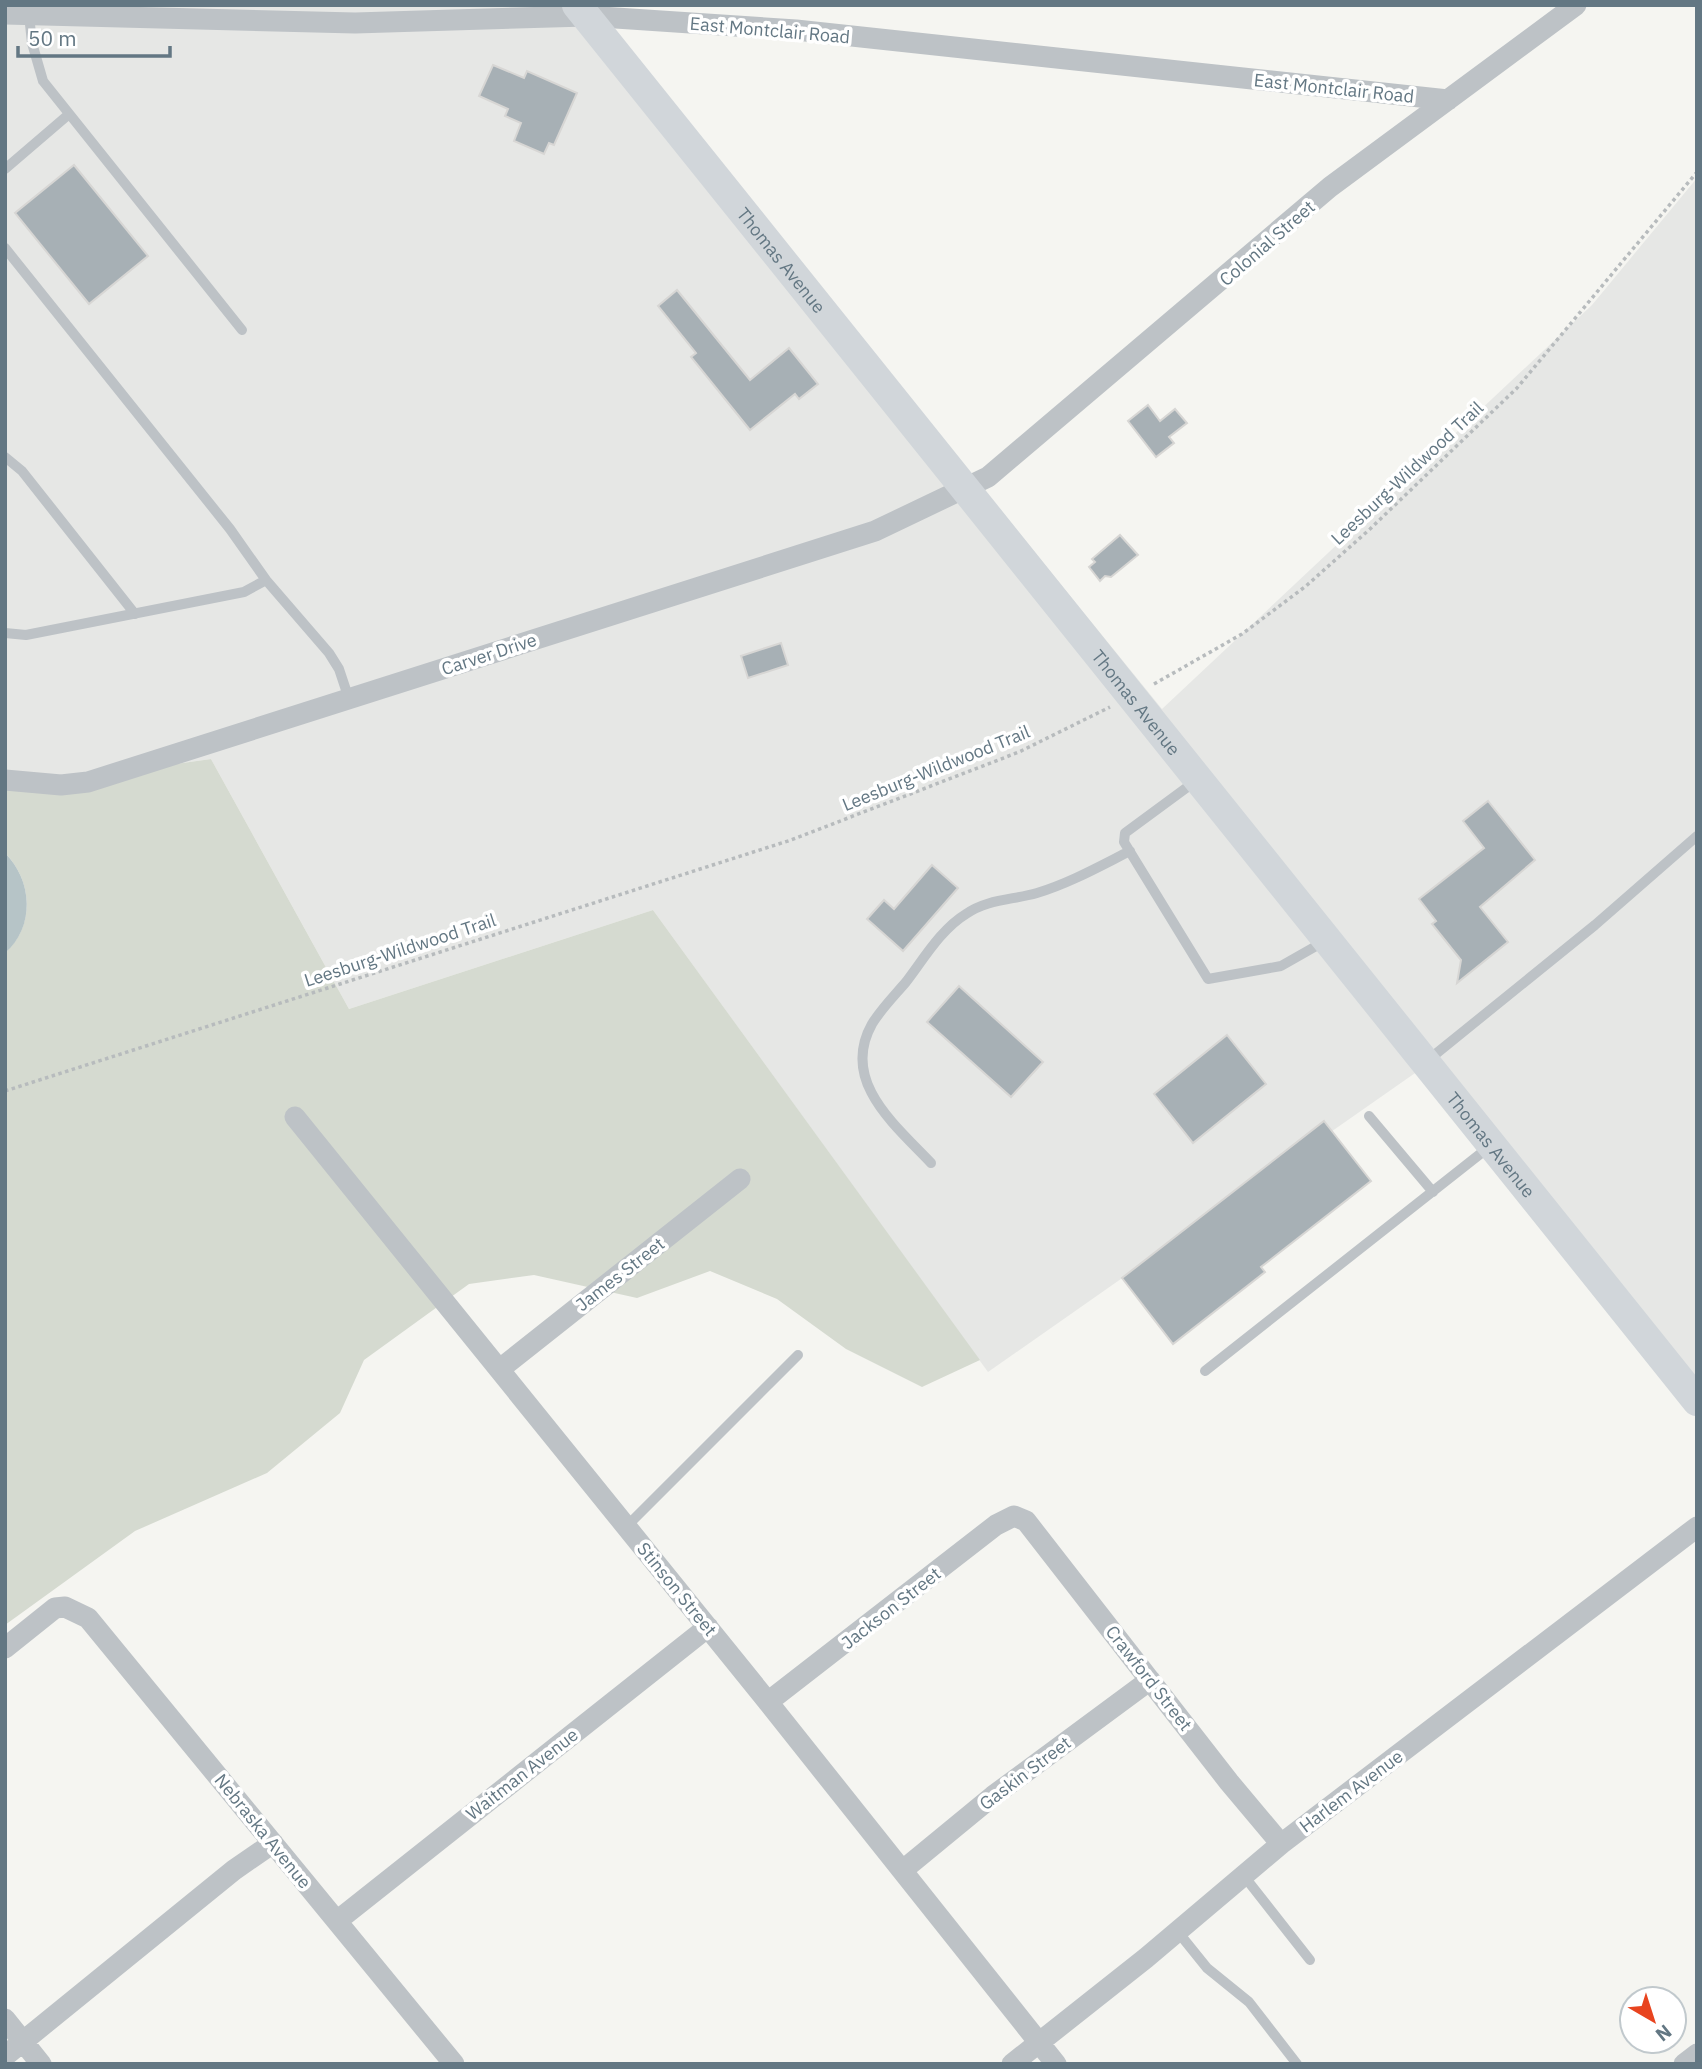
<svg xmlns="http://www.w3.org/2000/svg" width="1702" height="2069" viewBox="0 0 1702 2069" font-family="'IBM Plex Sans',sans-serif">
<rect width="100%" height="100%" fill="#f5f5f1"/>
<!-- built -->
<path fill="#e6e7e5" d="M5,5H564L1418,1071L988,1372L653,910L349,1009L211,759L55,781L5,770Z
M607,26L1162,709L1592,305L1697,178V1384Z"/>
<!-- green -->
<path fill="#d5dad0" d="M211,759L349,1009L653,910L980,1360L922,1387L846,1349L777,1299L710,1271L637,1298L534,1275L469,1284L364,1360L340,1413L267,1473L135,1531L5,1625V953C35,926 33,881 5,853V770L55,781Z"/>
<!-- water -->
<path fill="#b6c4c7" d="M5,853C33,881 35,927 5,953Z"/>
<!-- building -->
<path fill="#a7b0b5" stroke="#d7d6d4" stroke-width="2" d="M493,65L524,78L527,71L577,93L554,145L549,143L544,154L514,141L521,123L505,116L508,109L479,96Z
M74,165L148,256L89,304L15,213Z
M677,290L750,380L789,348L818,384L799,399L795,394L750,430L691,357L696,353L658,306Z
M1148,405L1160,421L1175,409L1187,423L1169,437L1174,443L1156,457L1128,421Z
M1120,535L1138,555L1111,577L1105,576L1100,581L1089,567L1095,562L1092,559Z
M781,643L788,665L748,678L741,656Z
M1488,801L1535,860L1480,907L1508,942L1457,983L1461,960L1432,924L1436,921L1419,899L1484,848L1463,821Z
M932,865L958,888L903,951L867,919L884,900L894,909Z
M959,986L1043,1062L1011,1097L927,1022Z
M1227,1035L1266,1084L1193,1143L1154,1094Z
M1324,1121L1371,1181L1261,1267L1265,1272L1173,1344L1122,1278Z"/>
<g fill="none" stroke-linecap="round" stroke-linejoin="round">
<!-- path -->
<path stroke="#b7bbbd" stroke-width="3.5" stroke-dasharray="3.5 3.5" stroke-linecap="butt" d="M1154,684L1242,634L1306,586L1370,529L1517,388L1697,172
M5,1091L791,840L1019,752L1110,707"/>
<!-- lane -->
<path stroke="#bdc2c6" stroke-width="10" d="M29,15L32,43L43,81L242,330
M5,169L68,115
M5,248L230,529L266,580L329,653L339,669L349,699
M5,457L22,471L135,614
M5,633L26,635L244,592L266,580
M1197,780L1125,833L1124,842L1208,979L1281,966L1325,941
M1427,1061L1595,925L1697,836
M1369,1116L1433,1192
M931,1163C895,1125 840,1081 872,1024C881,1009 895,995 906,982C923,960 941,929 966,914C987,899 1013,900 1037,893C1070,883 1100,866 1130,851
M1205,1371L1489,1147
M627,1526L798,1355
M1244,1876L1310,1960
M1178,1932L1207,1968L1249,2002L1297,2064"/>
<!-- street -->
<path stroke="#bdc2c6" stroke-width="21" d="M5,14L355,23L586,16L796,30L1448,100
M5,780L61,785L88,782L875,531L988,477L1330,187L1576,5
M295,1117L768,1702L1056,2064
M500,1369L740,1179
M5,1648L55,1608L65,1607L88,1618L454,2064
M768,1702L996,1525L1014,1516L1026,1521L1229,1782L1281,1844
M903,1870L993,1796L1150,1680
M337,1921L708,1627
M5,2019L41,2064
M5,2056L234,1870L273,1843
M1012,2064L1146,1958L1281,1844L1697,1527
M1684,2064L1697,2054"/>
<!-- secondary -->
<path stroke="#d1d6da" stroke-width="30" id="s1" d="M577,5L1697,1401"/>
</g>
<g text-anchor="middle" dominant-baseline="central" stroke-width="7" stroke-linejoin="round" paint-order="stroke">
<!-- street labels -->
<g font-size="18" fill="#637783" stroke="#fff">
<text transform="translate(770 30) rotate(5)">East Montclair Road</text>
<text transform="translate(1334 88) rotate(6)">East Montclair Road</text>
<text transform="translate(1267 243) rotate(-41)">Colonial Street</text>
<text stroke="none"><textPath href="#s1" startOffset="327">Thomas Avenue</textPath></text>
<text transform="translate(1407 473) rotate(-43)">Leesburg-Wildwood Trail</text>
<text transform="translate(489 654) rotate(-18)">Carver Drive</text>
<text stroke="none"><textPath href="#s1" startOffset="894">Thomas Avenue</textPath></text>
<text transform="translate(936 768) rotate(-22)">Leesburg-Wildwood Trail</text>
<text transform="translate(400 950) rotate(-18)">Leesburg-Wildwood Trail</text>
<text stroke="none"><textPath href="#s1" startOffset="1461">Thomas Avenue</textPath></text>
<text transform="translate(620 1274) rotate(-38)">James Street</text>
<text transform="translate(677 1589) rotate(51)">Stinson Street</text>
<text transform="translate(891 1608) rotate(-38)">Jackson Street</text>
<text transform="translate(1149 1678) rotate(52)">Crawford Street</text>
<text transform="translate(1025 1773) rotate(-37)">Gaskin Street</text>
<text transform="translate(522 1774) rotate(-38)">Waitman Avenue</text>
<text transform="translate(1351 1791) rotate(-37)">Harlem Avenue</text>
<text transform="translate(263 1831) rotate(51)">Nebraska Avenue</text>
</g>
</g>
<!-- border -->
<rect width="1702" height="2069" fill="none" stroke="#637783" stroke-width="14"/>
<!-- north arrow -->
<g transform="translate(1653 2020) rotate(141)"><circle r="33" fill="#ffffff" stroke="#c1c9cd" stroke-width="2"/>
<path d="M0-5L12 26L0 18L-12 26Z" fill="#e8441f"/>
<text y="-10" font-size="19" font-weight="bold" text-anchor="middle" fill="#637783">N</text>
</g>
<!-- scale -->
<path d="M18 46v10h152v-10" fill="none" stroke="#637783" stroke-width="3.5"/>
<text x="28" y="46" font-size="21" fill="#637783" stroke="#ffffff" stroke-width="5" paint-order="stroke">50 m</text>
</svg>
